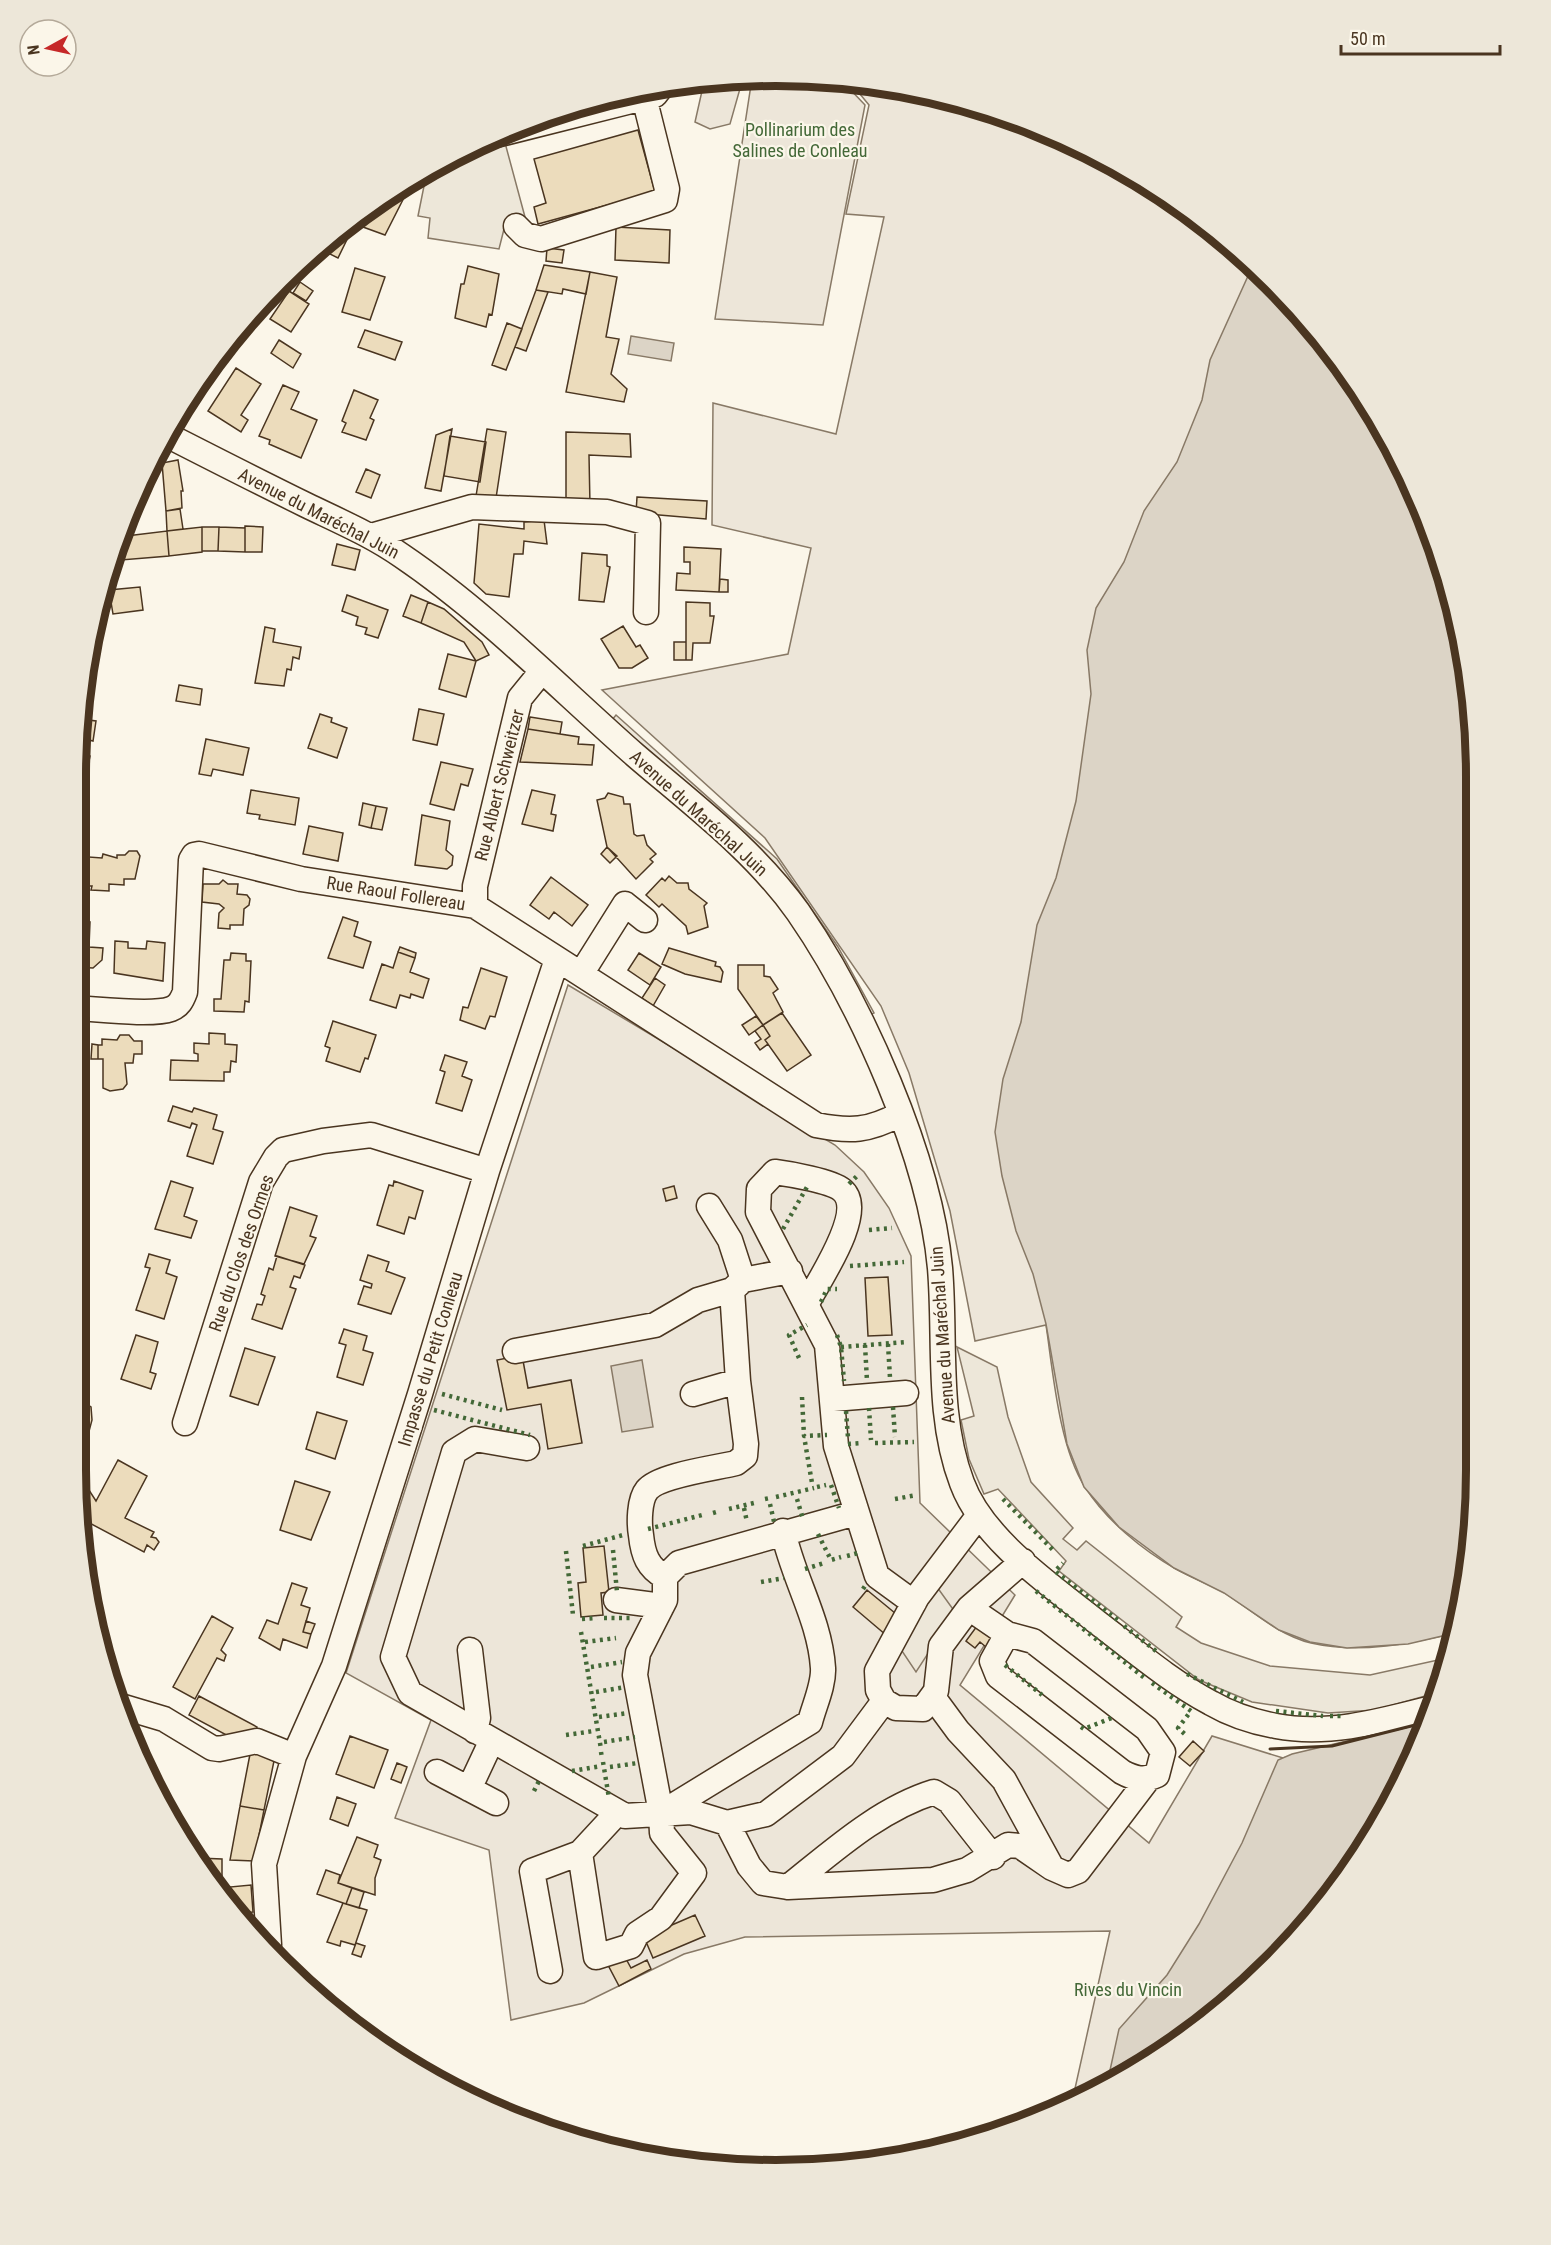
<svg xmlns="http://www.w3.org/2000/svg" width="1551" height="2245" viewBox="0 0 1551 2245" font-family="'Roboto Condensed',sans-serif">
<rect width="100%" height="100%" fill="#fbf6e9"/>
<!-- green -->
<path fill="#ede6d9" stroke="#887966" stroke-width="1.5" d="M776,75L843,82L865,105L823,325L715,319L751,85L753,77Z
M743,78L730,124L710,129L695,122L704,82Z
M850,82L912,89L1044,128L1165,193L1271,280L1331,349L1404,465L1463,639L1476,776L1462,1606L1455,1633C1408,1644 1359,1654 1311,1643C1278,1635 1253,1611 1225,1593C1209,1584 1192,1578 1176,1569C1142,1550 1106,1520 1085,1487C1059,1447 1053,1372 1046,1325L975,1341L950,1211L909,1073L881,1006L765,838L602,690L788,654L811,548L712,525L713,403L836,434L884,217L846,214L869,105Z
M568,985L835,1145L864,1172L889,1208L911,1256L920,1503L1015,1595L960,1685L1149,1843L1212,1736L1283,1758L1427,1722L1423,1738L1358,1859L1271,1965L1202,2025L1086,2098L1072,2102L1110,1931L745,1937L684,1954L584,2003L511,2020L489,1850L395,1818L431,1720L346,1673Z"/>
<!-- parking -->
<path fill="#ede7d9" stroke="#887966" stroke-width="1.5" d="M504,139L525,217L504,229L499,249L428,238L430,218L418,216L427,171L439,165L445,166V162L477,145Z
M616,715L777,859L838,947L874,1013L868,1016L851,983L612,720Z
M957,1347L997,1367L1008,1417L1031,1482L1073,1528L1063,1539L1077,1550L1086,1541L1182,1617L1176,1627L1201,1643L1270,1666L1370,1675L1447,1658L1436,1693L1375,1710L1328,1713L1252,1702L1199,1680L1059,1571L1066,1561L998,1489L984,1494L969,1459L961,1420L974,1416Z
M937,1587L955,1612L916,1672L898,1645Z"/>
<!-- water -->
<path fill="#dcd4c6" stroke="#887966" stroke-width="1.5" d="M1253,265L1271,280L1331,349L1404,465L1463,639L1476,776V1469L1462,1606L1455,1633L1408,1644L1347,1648L1310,1642L1279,1630L1224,1593L1174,1568L1119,1527L1084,1487L1067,1444L1046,1324L1033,1274L1016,1231L1002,1176L995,1132L1003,1079L1021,1022L1037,925L1056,878L1076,801L1091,694L1087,650L1096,608L1124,562L1144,511L1177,462L1202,400L1210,360Z
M631,336L674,343L671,361L628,354Z
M642,1360L653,1427L622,1432L611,1366Z
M1427,1722L1423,1738L1358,1859L1271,1965L1202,2025L1107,2084L1119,2029L1167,1975L1199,1924L1242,1843L1278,1760L1292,1754Z"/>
<!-- building -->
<path fill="#ecdcbc" stroke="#4a3520" stroke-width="1.5" d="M638,130L655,192L538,224L534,207L546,203L534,159Z
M414,178L385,235L363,227L375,203Z
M350,223L354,225L338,258L324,251L329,240Z
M616,227L670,230L669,263L615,260Z
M547,248L564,250L562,263L546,261Z
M544,265L590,272L586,294L563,289L562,294L536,290Z
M468,266L499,274L492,315L489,314L486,327L455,318L461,284H464Z
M355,268L385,277L370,320L342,312Z
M590,272L617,277L606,337L619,339L611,374L627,389L624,402L566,392Z
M300,282L313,291L306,301L293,293Z
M536,290L548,292L526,351L515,347Z
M289,291L309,304L291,332L270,319Z
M507,323L522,329L506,370L492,365Z
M365,330L402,342L395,360L358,347Z
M279,340L301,354L293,368L271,353Z
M236,368L261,384L241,415L248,420L241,432L208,411Z
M283,385L299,392L291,409L317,420L301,458L269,444L270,440L259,436Z
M354,390L378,400L370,418L374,420L366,440L342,432L346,423L342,421Z
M452,429L441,491L425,488L436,435Z
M487,429L506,432L496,498L476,496Z
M566,432L630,434L631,457L589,455L590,506L566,504Z
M450,436L486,442L480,482L444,476Z
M178,460L183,491H181L182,508L166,511L162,463Z
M366,469L380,475L371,498L356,492Z
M637,497L707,501L706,519L636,513Z
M180,509L183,529L167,531L166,511Z
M544,520L547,544L524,541L523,554H514L509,597L486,594L474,583L479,524L524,529V522Z
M245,526L263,527L262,552H245Z
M202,527H219L218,551H202Z
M202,527V552L169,556L167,531Z
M219,527L245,528V552L218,551Z
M167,531L169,556L109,561L118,537Z
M337,544L360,550L355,570L332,565Z
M684,547L721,549L719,592L676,590L677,573L690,574V562H684Z
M582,553L607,555V566L610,567L604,602L579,600Z
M720,579L728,580V592H719Z
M140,587L143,610L113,614L109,590Z
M347,595L388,610L378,638L365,634L367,628L356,625L358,617L342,611Z
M411,595L428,602L421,623L403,616Z
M428,602L444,609L482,642L489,655L476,661L464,642L421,623Z
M686,602L710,603V616H714L710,643H693L692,660H686Z
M623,626L636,647L640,645L648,658L632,668H619L601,639Z
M265,627L275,629L273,642L301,647L299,659L293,657L291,670L287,669L284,686L255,683Z
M674,642H686V660H674Z
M448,654L476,661L466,697L439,689Z
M179,685L202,689L200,705L176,701Z
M419,709L444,714L437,745L413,740Z
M320,714L332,718L331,722L347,728L337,758L308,748Z
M530,717L562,722L560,734L528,729Z
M81,719L96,721L93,741L89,740L88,748L87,755L90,756L87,771L76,770Z
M528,729L579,737L578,744L594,745L592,765L520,762Z
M206,739L249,748L243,775L213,769L211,776L199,774Z
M441,762L473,769L468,786L461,784L454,810L430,804Z
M251,790L299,798L295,825L259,819L260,815L247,813Z
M532,790L555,795L551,814L556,815L553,831L522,824Z
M608,793L623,797L624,804H630L634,834L637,836L644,835L647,845L656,854L650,859L653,862L636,879L607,847L597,800L605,798Z
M363,803L376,806L371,828L359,825Z
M376,806L387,808L382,830L371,828Z
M422,815L450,821L446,850L453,856L452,865L447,869L415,865Z
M309,826L343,833L338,861L303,854Z
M607,847L617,856L610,863L601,854Z
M129,851H137L140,856L135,879H124V885L109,884V891L91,890L92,886H85V892H76L75,856L102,858L103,854L117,858V855H125Z
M669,876L677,883H688L689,889L707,903L704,906L708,927L688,934L686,926L662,904L659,907L646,895L662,878L665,881Z
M551,877L588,905L572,926L554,912L549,919L530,905Z
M223,880L228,884H238L237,894L247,895L250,899L249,905L244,909L243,925H230V929L218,928L219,913L224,908L219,904L202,902L203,884H219Z
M343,917L358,922L354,936L371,942L363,968L328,958Z
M75,921L90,922L89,947L103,948L102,960L93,968L75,967Z
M115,941L128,942V948L146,949L147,941L165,943L163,981L114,973Z
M400,947L416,953L415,958L398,952Z
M669,948L716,962L715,966L720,967L723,972L721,982L685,974L662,964Z
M398,952L415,958L410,972L429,979L423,998L411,994L410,998L400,995L396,1008L370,1000L382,964L393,968Z
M231,953L246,954V961H251L249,1002L245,1001L244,1012L214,1011V999H221L224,960H230Z
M639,953L661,967L650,985L628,970Z
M738,965H764V976L770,977L778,989L773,993L783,1012L763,1025L738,989Z
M481,968L507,977L495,1017L490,1016L485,1029L460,1020L463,1007L468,1008Z
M655,978L665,985L653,1006L642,998Z
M782,1013L811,1055L787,1071L765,1040L770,1036L763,1025Z
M756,1016L763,1025L749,1035L742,1025Z
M333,1021L376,1035L368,1059L365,1058L360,1072L326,1061L330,1048L325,1046Z
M763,1025L770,1036L765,1040L768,1044L760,1050L755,1043L761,1039L755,1031Z
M209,1033L225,1034V1044L237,1045L236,1062L231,1061L230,1072H224V1081L170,1080L171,1060L198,1061V1054L194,1053V1043L209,1044Z
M120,1035H129L134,1041H142V1054H134L133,1063H125L127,1084L123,1089L110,1091L103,1088V1059H98V1045H102V1039L117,1040Z
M92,1044L98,1045V1059H91Z
M445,1055L467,1062L462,1076L472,1080L462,1111L436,1103L445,1072L440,1070Z
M173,1106L192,1112L194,1108L217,1115L213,1129L223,1132L213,1164L187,1156L197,1125L192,1123L190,1128L168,1121Z
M171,1181L193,1188L184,1216L197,1221L191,1238L155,1229Z
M394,1181L423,1191L415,1219L409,1217L404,1234L377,1225L389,1185L393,1186Z
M674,1186L677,1198L666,1201L663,1189Z
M290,1207L317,1216L310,1236L316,1238L304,1264L275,1256Z
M149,1254L170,1260L166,1273L177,1277L164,1319L136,1310L150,1268L145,1267Z
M368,1255L389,1262L386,1271L405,1278L391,1314L358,1304L364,1286L371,1288L372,1284L360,1280Z
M277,1256L305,1265L300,1278L294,1276L290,1287L296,1289L282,1329L252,1319L257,1304L262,1305L265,1296L261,1294L269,1268L273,1270Z
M888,1277L892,1335L868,1336L865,1278Z
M344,1329L367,1336L363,1350L373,1353L363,1385L337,1377L346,1345L339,1343Z
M136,1335L158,1342L150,1372L156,1374L151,1389L121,1379Z
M245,1348L275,1357L258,1405L230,1396Z
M522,1355L528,1388L571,1380L582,1443L548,1449L541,1404L507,1410L497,1360Z
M79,1399L91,1407L92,1420L87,1439H82L81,1442L84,1446L78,1462L75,1460V1400Z
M317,1412L347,1421L335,1459L306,1449Z
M118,1460L147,1476L125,1518L154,1532L151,1537L156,1538L159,1542L154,1550L147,1545L144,1552L82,1519L77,1487H87L96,1501Z
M295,1481L330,1492L311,1540L280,1530Z
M604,1546L609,1592L601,1593L603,1615L581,1617L578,1583L586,1582L583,1548Z
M292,1583L307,1588L301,1605L310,1608L303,1632L311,1634L307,1648L283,1639L280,1650L259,1638L267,1620L278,1624Z
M867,1590L901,1618L886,1635L853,1607Z
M212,1616L233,1628L221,1650L226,1655L224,1661L217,1658L195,1699L173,1687Z
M306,1621L315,1624L311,1634L303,1632Z
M977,1626L993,1637L986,1647L980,1642L975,1648L966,1641Z
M199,1696L257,1727L255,1732L252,1730L230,1737L189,1715Z
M350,1736L388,1750L374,1788L336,1774Z
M1193,1741L1204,1751L1190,1766L1179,1757Z
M251,1749L274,1761L264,1810L240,1806Z
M397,1763L407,1767L401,1783L391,1779Z
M337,1797L356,1804L348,1826L330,1819Z
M240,1806L264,1810L254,1861L230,1860Z
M357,1837L378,1845L374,1857L381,1860L375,1878V1895L338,1883Z
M198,1858L222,1859V1877H209L198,1864Z
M326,1870L340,1875L338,1883L352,1888L346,1904L317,1894Z
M251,1885L253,1912L241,1913L219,1888Z
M352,1888L364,1892L359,1908L346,1904Z
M343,1903L367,1910L355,1945L341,1941L340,1946L327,1942Z
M695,1915L705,1936L653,1958L644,1937Z
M356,1943L365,1946L361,1957L352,1954Z
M625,1957L631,1968L647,1960L651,1969L619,1986L608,1965Z"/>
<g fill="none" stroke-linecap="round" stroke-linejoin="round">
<defs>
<path id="minor" d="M496,135L655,95L662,86
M516,226L525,235L541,239L665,200L667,189L644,97
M165,434C212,458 259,482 306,505C339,521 372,535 402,556C486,613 559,688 635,755C692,804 754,850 798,912C861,1003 930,1157 940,1268C946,1339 936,1415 962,1483C983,1540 1052,1586 1098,1623C1135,1651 1170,1681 1211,1703C1230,1714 1254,1722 1276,1726C1328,1736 1381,1721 1432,1708
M371,536L472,507L607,512L648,523L646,612
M475,906V886L520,698L542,671
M581,974L625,904L645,920
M75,1008C97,1009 152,1016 171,1009C179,1006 182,1000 185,992L191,860L194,855L199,854L301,879L475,906L816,1125C850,1132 869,1131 900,1114
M709,1206L730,1240L743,1280
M807,1303C819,1280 867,1211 842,1190C831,1181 790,1174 775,1172L759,1189L758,1212L827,1345L836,1446L877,1576L914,1603
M515,1351L655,1325L698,1300L732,1290
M693,1394L738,1381
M833,1399L906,1393
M185,1423L261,1182L276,1157L283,1150L323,1141L371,1135L487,1171
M527,1448L475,1439L454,1452L393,1657L410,1693L625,1816L691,1812L727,1823L766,1814L843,1756L884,1701
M979,1515L917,1597L877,1671L878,1690L884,1701L896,1708L923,1709L936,1691L941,1646L969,1608L1023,1561
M665,1577C648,1568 643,1555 641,1535C639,1523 639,1500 647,1490C659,1475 716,1468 736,1463L745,1456L746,1444L738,1381L732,1290L743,1280L790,1271
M616,1600L662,1606
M969,1608L1007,1634L1033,1641L1147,1729L1163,1752L1157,1775C1144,1781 1135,1779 1122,1772L998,1676L992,1661L1007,1634
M470,1650L478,1718L475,1731
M933,1697L958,1731L1004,1780L1051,1866
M117,1705L164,1719L212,1748L219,1749L257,1741L294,1756
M437,1772L496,1803
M469,1789L492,1740
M663,1812L810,1722C814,1706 824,1685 823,1668C820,1620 793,1578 783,1531
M727,1823L749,1866L763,1883L788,1887L933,1880L967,1870L1008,1845L1020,1846L1052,1868L1068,1875L1078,1871L1148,1779
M580,1853L596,1957L631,1946L637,1934L661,1918L694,1873L662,1833L661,1813L635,1675L638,1653L665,1600V1577L679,1563L856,1513
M788,1887C832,1852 879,1809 934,1792L949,1801L993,1857
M269,1945L264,1864L294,1756L334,1666L420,1394L487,1171L557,959
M550,1971L532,1871L580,1853L618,1812"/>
</defs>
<!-- minor casing -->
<use href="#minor" stroke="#4a3520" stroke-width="27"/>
<!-- minor -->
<use href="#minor" stroke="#fbf6e9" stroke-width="24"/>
<!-- hedge -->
<path stroke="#436837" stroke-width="4.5" stroke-dasharray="3 4.5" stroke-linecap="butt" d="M849,1184L858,1175
M783,1229L807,1187
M869,1230L892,1228
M850,1266L904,1262
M821,1302L827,1289H837
M837,1335L841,1347L844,1381
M888,1344L890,1378
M865,1345L867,1381
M841,1347L906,1342
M799,1358L789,1335L807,1325
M442,1394L502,1410
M802,1397L804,1436L827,1435
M893,1407L895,1437
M869,1408L871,1440
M434,1410L530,1435
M846,1411L848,1438
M805,1442L812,1483
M875,1443L914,1442
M848,1444L862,1443
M831,1485L839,1508
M817,1487L826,1485
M776,1497L814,1488
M765,1499L770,1498
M797,1499L803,1519
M895,1499L917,1495
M1003,1499L1054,1551
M770,1504L775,1526
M744,1508L747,1522
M729,1509L754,1503
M713,1513L720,1511
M648,1529L706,1514
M818,1534L831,1560L841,1557
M583,1546L623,1535
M613,1550L617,1592
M566,1551L573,1615
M847,1556L858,1553
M805,1569L824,1563
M1057,1569L1063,1563
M1056,1572L1119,1621
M761,1582L784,1578
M863,1589L867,1583
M1036,1591L1147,1680
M604,1618H633
M582,1619L597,1618
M1124,1626L1156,1651
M581,1632L601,1749
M585,1642L616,1638
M1005,1665L1042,1695
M591,1667L622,1662
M1187,1674L1243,1702
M1152,1683L1191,1711L1178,1728L1187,1736
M596,1692L625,1687
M1276,1711L1323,1716
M1330,1716H1341
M599,1717L628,1713
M1081,1727L1084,1729L1114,1717
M566,1735L594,1731
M604,1742L635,1737
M601,1752L602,1758
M603,1762L609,1798
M610,1767L638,1763
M572,1771L601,1766
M534,1791L539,1781"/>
<!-- wall -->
<path stroke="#4a3520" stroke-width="3" d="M1270,1749L1332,1746L1427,1722"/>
</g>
<g text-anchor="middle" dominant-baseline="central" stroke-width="4.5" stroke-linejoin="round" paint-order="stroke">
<!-- park labels -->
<g font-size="18" fill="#436837" stroke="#fbf6e9">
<text x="800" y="129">Pollinarium des<tspan x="800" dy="21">Salines de Conleau</tspan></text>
<text x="1128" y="1989">Rives du Vincin</text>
</g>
<!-- street labels -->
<g font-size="18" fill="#4a3520" stroke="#fbf6e9">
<text transform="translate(319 513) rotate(27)">Avenue du Maréchal Juin</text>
<text transform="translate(499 785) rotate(-76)">Rue Albert Schweitzer</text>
<text transform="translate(699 813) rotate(42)">Avenue du Maréchal Juin</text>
<text transform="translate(396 893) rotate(9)">Rue Raoul Follereau</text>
<text transform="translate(241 1253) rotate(-71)">Rue du Clos des Ormes</text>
<text transform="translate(942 1335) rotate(-94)">Avenue du Maréchal Juin</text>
<text transform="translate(430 1359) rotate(-73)">Impasse du Petit Conleau</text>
</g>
</g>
<!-- crop -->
<path d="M0 0H1551V2245H0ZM776 86H776A690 690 0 0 1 1466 776V1470A690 690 0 0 1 776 2160H776A690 690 0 0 1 86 1470V776A690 690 0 0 1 776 86Z" fill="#ede7d9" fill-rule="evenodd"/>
<path fill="none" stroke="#4a3520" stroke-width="8" d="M776 86H776A690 690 0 0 1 1466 776V1470A690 690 0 0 1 776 2160H776A690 690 0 0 1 86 1470V776A690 690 0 0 1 776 86Z"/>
<!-- north arrow -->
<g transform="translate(48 48) rotate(262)"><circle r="28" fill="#fbf6e9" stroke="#b4a999" stroke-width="1.5"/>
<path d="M0-4.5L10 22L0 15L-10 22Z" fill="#c62828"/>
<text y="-9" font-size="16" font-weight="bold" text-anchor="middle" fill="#4a3520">N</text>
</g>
<!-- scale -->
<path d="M1341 45v9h159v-9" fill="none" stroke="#4a3520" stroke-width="3"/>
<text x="1350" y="45" font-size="18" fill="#4a3520" stroke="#fbf6e9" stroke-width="4.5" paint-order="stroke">50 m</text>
</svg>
